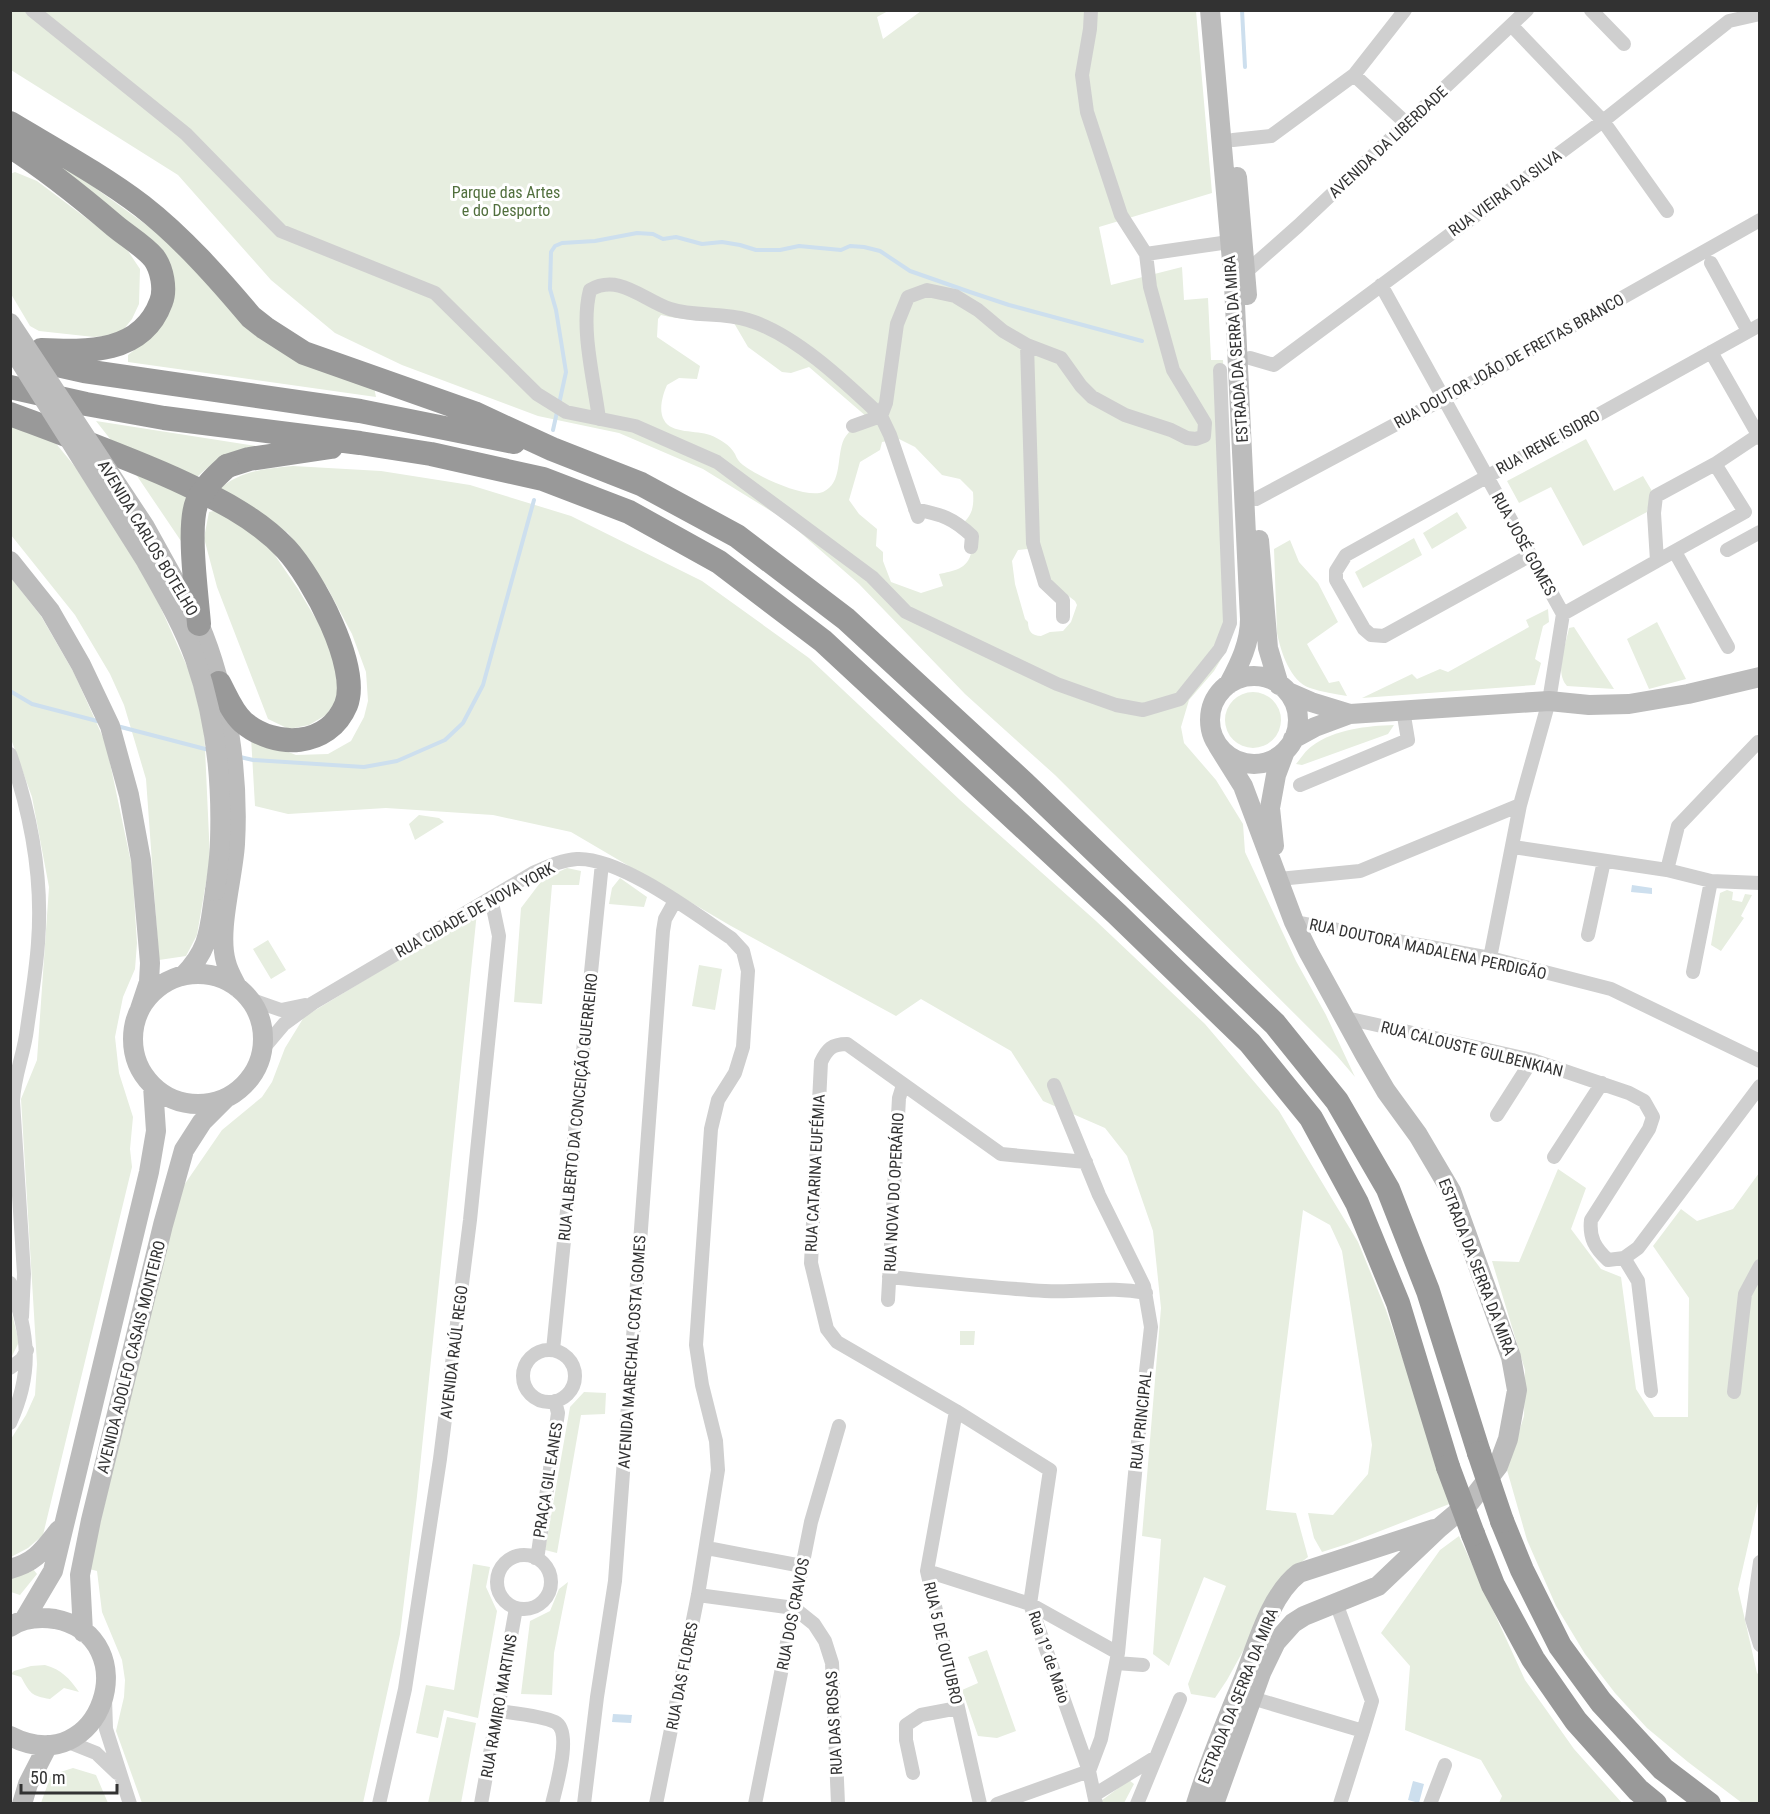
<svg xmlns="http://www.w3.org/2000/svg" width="1770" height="1814" viewBox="0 0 1770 1814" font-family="'Roboto Condensed',sans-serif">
<rect width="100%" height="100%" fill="#fff"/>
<!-- green -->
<path fill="#e7eee0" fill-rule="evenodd" d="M10,11H888L877,17L883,39L921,11H1196L1212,193L1099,227L1111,285L1182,267L1184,300L1208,298L1211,360H1223L1237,623L1226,651L1214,671L1189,700L1181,727L1184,743L1216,780L1243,824L1245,852L1296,961L1326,1015L1355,1077L1337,1056L1055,775L965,694L859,584L787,521L703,469L619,433L538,416L402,365L335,333L271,280L178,175L11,70ZM661,315C685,321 709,320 734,323L748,347L782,372L791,373L809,367L867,417C860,423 849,430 844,439C836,456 843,483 823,492C806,499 757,476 743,465C739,462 737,459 735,454C730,445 720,439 710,435C697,430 671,434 664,420C658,410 663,394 667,385L679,378L697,379L700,366L657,337L658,319ZM899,439L915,447L942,475L960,479L973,492C974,505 973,515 962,524L971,553C968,569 953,571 939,574L943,586L921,593L891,582L883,561V552L876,546L877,529L859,514L849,500L860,462L880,450L882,442ZM1037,548L1053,584L1075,601L1077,605L1071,622L1063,631L1050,632L1041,636C1032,636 1028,631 1028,622L1025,619L1015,584L1012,561L1018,550Z
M30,141L173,244L207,279L374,387L376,397L128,362V355L142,344L174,287Z
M15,172L37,181L126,248L140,269L139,304L132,319L120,334L94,337L39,331L30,326L11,294L10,174Z
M96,421L256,446C233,450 212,462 196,478L118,449Z
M10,424L54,441L76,468L150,584L190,673L204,726L210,859L197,935L186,956L159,960L146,779L124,705L110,674L75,615L11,535Z
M1586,439L1614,491L1643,476L1652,491L1647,512L1583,546L1551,487L1519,503L1507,481Z
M293,466L381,471L470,485L571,516L702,581L809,658L960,800L1096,921L1205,1024L1279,1111L1358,1242L1386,1310L1452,1503L1347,1544L1322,1552L1314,1538L1308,1513L1333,1515L1368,1474L1372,1445L1342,1251L1330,1225L1303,1210L1266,1510L1296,1513L1308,1557L1285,1575L1227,1680L1215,1698L1191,1694L1188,1684L1226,1586L1204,1577L1169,1666L1153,1654L1161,1539L1142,1536L1161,1308L1153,1231L1127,1156L1105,1128L1043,1101L1011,1051L921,999L896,1016L731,926L571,832L493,815L386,808L288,814L255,806L251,737L296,755L328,754L351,741L364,717L368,701L366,672L352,634L327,587L288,533L256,511L218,490C241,470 264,469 293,466Z
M133,470L192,493L183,544Z
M218,510L250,531L272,551L298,589L326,636L335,668L339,697L326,715L309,725L289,729L268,719L217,587L204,538L209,512Z
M1457,512L1467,528L1432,549L1423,533Z
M1414,538L1422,555L1363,588L1355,572Z
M1290,540L1299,562L1318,583L1338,622L1307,644L1329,683L1339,681L1347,696C1335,694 1322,692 1310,688C1290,681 1281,652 1277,633L1274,549Z
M11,578L41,616L74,673L106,744L132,867L137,943L135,969L123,997L115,1037L119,1073L133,1117L130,1149L132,1167L43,1535L28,1548L11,1557V1439L26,1415L35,1395L37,1364L21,1099L37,1060L49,887L32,797L11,739Z
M1548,609L1549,622L1543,626L1535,659L1541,663L1535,685L1362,698L1412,674L1417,679L1440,669L1448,672L1529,627L1526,620Z
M1657,622L1686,679L1649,689L1627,639Z
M1574,627L1614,689L1567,686C1554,672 1566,644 1569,628Z
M1225 720a28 28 0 1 1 56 0a28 28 0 1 1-56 0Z
M1394,725L1388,734L1302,765L1296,764C1301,758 1306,750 1312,746C1335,729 1367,726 1394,725Z
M419,815L439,818L444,822L415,840L409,824Z
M567,868L581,871L579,885H552L542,1004L514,1002L521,908L543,879Z
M620,878L647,897L644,907L609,904L612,888Z
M1727,890L1733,892L1732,900L1742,902L1745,894L1752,895L1741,916L1744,918L1721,951L1711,945L1720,893Z
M477,912L417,1496L400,1634L363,1803H142L116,1731L124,1697L125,1680L122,1660L102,1612L97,1571L89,1569L180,1191L222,1130L262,1097L272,1082L285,1048L304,1017Z
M268,940L286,970L271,979L253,949Z
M699,965L722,969L715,1010L692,1006Z
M1558,1169L1586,1188L1571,1229L1601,1269L1621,1277L1636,1389L1654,1417H1688L1689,1298L1653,1246L1681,1209L1697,1221L1733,1209L1759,1173L1760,1493L1738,1589L1757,1673L1759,1675V1803H1742L1688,1762L1647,1728L1615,1693L1585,1654L1556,1606L1527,1540L1507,1470L1524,1416L1525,1370L1492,1261L1519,1262Z
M10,1306L19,1342L11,1358H10Z
M960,1331H975L974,1345H960Z
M584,1392L606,1393L605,1414L581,1415L557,1553L545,1550L570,1407Z
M1459,1536L1525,1680L1574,1749L1622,1803H1499L1502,1796L1481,1760L1405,1730L1410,1666L1381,1633L1440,1550Z
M473,1564L490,1567L486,1587L497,1611L478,1718L444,1710L438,1738L416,1733L426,1685L454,1690Z
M33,1569L37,1574L20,1595L11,1592L12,1587L11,1586L10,1575Z
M568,1582L554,1653L552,1695L521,1694L530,1621L550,1611L559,1589Z
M987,1650L1016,1731L997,1738L978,1736L962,1690L978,1683L968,1657Z
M45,1665C62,1670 69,1678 79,1692L64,1688L50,1699C31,1696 30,1693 21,1677L11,1674L14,1671L31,1666Z
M447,1717L476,1723L461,1803H428Z
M73,1768L96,1775L108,1803H41L51,1775Z
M1129,1780L1134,1784L1124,1803H1102L1101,1801Z"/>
<!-- water -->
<path fill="#cddfee" d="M1632,885L1652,888V894L1631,892Z
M613,1714L632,1715L631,1723L612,1722Z
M1413,1781L1424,1784L1419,1803L1408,1800Z"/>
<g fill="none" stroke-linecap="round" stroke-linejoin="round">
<!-- stream -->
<path stroke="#cddfee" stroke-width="4" d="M1242,10L1245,67
M559,404L566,372L556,310L550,289L551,252L555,246L562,243L595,241L637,233L653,234L663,239L676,237L702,244L722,242L740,245L756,250H780L799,246L841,250L850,246L864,247L880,251L910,271L970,292L1009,305L1142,341
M553,430L557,412
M10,691L32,704L101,722
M117,726L209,750
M240,757L253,760L364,767L397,761L445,740L463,723L483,685L534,500"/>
<!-- street -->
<path stroke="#cfcfcf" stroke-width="14" d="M32,10L186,134L281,231L435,293L537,394L566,412L635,426L717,462L872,577L906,612L1057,684L1116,705L1143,710L1180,699L1220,649L1230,623L1220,370
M1591,10L1624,44
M1512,26L1603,121L1667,211
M1354,75L1407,124
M1233,140L1271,136L1354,75L1405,10
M1146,254L1229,242
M1711,263L1748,331
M1246,272L1298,226L1527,10
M1381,285L1563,614
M1027,345L1033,543L1045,583L1063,600V617
M1711,352L1760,438
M1250,358L1274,365L1603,121L1729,21L1760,14
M599,419C594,379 580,328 590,290C619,273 643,300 670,309C695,317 723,312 748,320C795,334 846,383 881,416L886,403L897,324L908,297L927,290L955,296L978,310L1003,331L1027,345L1061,358L1081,386L1092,397L1125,415L1171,430L1187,438L1196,439L1204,436L1205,423L1173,370L1150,287L1146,254L1121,215L1087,112L1082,75L1090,29L1091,10
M853,426L881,416L890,435L918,517
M1715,464L1745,512L1657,561L1654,513L1656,496L1715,464L1757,436
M1256,499L1443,399L1760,220
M915,509C942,515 952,517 972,536L971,547
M1727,550L1760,532
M1675,552L1728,647
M1529,556L1384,636L1371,635L1364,629L1336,580V571L1346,555L1760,325
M10,754C31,814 43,879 38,943C36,972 31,1000 27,1029C24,1054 14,1076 13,1101L24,1274L22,1317
M1300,785L1408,740L1403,710
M1513,847L1667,870L1711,881L1760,883
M1667,870L1678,826L1758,742
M1279,879L1360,871L1520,805
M1294,922L1490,958L1611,989L1760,1061
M1588,935L1604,861
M1490,958L1520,805L1549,701L1563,614L1657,561
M1693,972L1711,881
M249,999L281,1010L305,1005
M1346,1018L1532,1060L1629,1093L1644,1101L1653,1117L1649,1129L1591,1220C1589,1238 1595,1248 1608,1260L1624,1258
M262,1050L284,1024L313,1003L533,873C547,867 561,860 577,859C620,857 694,913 731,938L743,951L748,971L743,1047L735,1073L718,1100L711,1129L696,1345L702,1385L716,1441L718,1470L698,1595L656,1804
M1054,1085L1099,1195L1144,1286L1151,1327L1138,1442L1118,1653L1101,1739L1089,1771
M1497,1115L1532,1060
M1554,1157L1602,1083
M1086,1162L1001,1154L847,1044C832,1044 827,1049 821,1062L811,1263L827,1329L837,1342L956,1411L1050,1470L1030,1604L1089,1771L1096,1804
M1624,1258L1638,1248L1760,1086
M1624,1258L1638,1281L1651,1391
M889,1277C941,1282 993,1288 1045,1291C1081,1293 1110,1286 1146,1293
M10,1283C29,1333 33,1373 10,1423
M888,1300L899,1098L903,1085
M553,1350L602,863
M523 1376a26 26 0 1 1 52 0a26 26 0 1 1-52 0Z
M10,1368L22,1359L27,1350
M1734,1392L1745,1294L1760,1266
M956,1411L927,1571L980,1804
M707,1548L802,1566
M497 1582a27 27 0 1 1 54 0a27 27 0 1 1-54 0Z
M535,1558L538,1553L558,1413L555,1401
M1760,1562L1752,1619L1760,1645
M927,1571L1030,1604L1118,1653
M698,1595L794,1608L814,1624L825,1641L832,1663L838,1804
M1336,1603L1372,1701L1363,1731
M1116,1663L1143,1665
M105,1698L106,1729L130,1804
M1252,1698L1363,1731L1340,1804
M499,1711C513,1713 543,1716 555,1722C573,1731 556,1787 552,1804
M66,1741L96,1753L117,1773
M913,1773L906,1740V1725L921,1715L958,1708
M1094,1795L1156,1757
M379,1804L405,1689L440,1459L470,1220L499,936L491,898
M481,1804L516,1608
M584,1804L597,1697L615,1581L663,931L665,919L675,901
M755,1804L811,1522L839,1426
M997,1804L1089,1771
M1137,1804L1180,1699
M1430,1804L1445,1765"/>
<!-- secondary -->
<path stroke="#bcbcbc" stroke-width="20" d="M1210,10L1234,284L1250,619C1250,643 1240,663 1229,684
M1237,177L1247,295
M1259,540L1268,648L1279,685
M10,561L50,611L81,665L110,726L129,795L141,860L150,963L149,982L140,1009
M199,624C227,689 239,774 235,844C233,878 217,931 226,962C228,971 233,979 237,987
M1210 720a44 44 0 1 1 88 0a44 44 0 1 1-88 0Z
M1288,692L1311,702L1350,714
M1293,739L1315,727L1350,714L1549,701L1589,705L1629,704L1688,694L1760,677
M1274,846L1270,808L1276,775L1285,751
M133 1039a65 65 0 1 1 130 0a65 65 0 1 1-130 0Z
M183,976C211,948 209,928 215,891
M10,1569C36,1562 43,1550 59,1530
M24,1620L53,1571L149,1172L156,1131L153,1086
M10,1627C23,1618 40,1617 55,1619C148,1637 102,1783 10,1736
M83,1632L80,1575L91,1520L163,1225L184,1150L202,1122L226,1098
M22,1804L28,1784L48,1745
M1196,1804C1209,1761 1227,1719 1244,1678C1257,1645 1270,1595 1299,1573L1434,1529
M1214,1804L1261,1673L1276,1642L1293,1623L1304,1616L1378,1586L1439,1528L1470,1502L1498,1466L1508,1439L1517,1390L1511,1357L1451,1191L1418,1135L1386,1091L1365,1055L1308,951L1294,922L1243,786L1218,746"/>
<!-- highway -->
<path stroke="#999" stroke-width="24" d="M10,123C55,150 101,175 142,206C182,237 219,279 251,317L265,328L304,353L474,413L552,449L641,484L737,536L846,619L1024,783L1275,1024L1337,1101L1388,1189L1428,1291L1479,1453
M10,146C48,170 81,197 115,226C127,236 144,246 154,258C162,269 166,289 161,302C142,354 87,352 41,350
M17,356L84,371L360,411L514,442
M10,387L86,404L164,418L360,443L431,454L543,479L629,512L719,562L823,641L1117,914L1250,1043L1311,1118L1357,1203L1398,1303L1448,1467
M10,414C66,435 121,455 175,479C214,497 256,517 286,549C312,577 361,667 346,705C328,748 275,749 243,722C232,712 226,696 219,683
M227,466L249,459L331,447
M1502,1521L1522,1570L1560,1646L1601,1702L1663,1769L1709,1804
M1473,1534L1493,1585L1533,1659L1576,1721L1638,1790L1655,1804"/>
<!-- secondary-bridge -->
<path stroke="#bcbcbc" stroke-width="20" d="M10,323L145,527L196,619
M10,345L146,561C164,593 183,625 195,659C215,716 222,781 220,840C220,857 217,874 215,891"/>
<!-- highway-bridge -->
<path stroke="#999" stroke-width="24" d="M199,624C197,597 187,526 197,502C204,487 215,477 227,466
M1479,1453L1502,1521
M1448,1467L1473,1534"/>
</g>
<g text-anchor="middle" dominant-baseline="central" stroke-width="6" stroke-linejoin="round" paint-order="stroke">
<!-- street labels -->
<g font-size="16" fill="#323232" stroke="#fff">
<text transform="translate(1388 142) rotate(-43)">AVENIDA DA LIBERDADE</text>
<text transform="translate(1505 193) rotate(-36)">RUA VIEIRA DA SILVA</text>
<text transform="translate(1236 349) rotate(-94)">ESTRADA DA SERRA DA MIRA</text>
<text transform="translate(1509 361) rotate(-29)">RUA DOUTOR JOÃO DE FREITAS BRANCO</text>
<text transform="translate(1548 442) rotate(-29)">RUA IRENE ISIDRO</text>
<text transform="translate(148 538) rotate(59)">AVENIDA CARLOS BOTELHO</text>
<text transform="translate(1524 544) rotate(61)">RUA JOSÉ GOMES</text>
<text transform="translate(475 910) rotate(-29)">RUA CIDADE DE NOVA YORK</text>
<text transform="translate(1428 949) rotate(12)">RUA DOUTORA MADALENA PERDIGÃO</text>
<text transform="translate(1472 1049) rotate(14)">RUA CALOUSTE GULBENKIAN</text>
<text transform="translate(578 1107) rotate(-84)">RUA ALBERTO DA CONCEIÇÃO GUERREIRO</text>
<text transform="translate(815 1173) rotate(-87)">RUA CATARINA EUFÉMIA</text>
<text transform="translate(894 1192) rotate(-87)">RUA NOVA DO OPERÁRIO</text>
<text transform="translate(1477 1267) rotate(69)">ESTRADA DA SERRA DA MIRA</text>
<text transform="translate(454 1352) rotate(-83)">AVENIDA RAÚL REGO</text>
<text transform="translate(632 1352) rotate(-86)">AVENIDA MARECHAL COSTA GOMES</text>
<text transform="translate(131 1357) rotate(-76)">AVENIDA ADOLFO CASAIS MONTEIRO</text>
<text transform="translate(1141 1420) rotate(-84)">RUA PRINCIPAL</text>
<text transform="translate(548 1480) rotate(-81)">PRAÇA GIL EANES</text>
<text transform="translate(793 1614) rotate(-79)">RUA DOS CRAVOS</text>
<text transform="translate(943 1643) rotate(77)">RUA 5 DE OUTUBRO</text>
<text transform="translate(1049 1657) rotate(71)">Rua 1º de Maio</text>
<text transform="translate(682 1676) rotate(-79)">RUA DAS FLORES</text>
<text transform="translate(1238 1696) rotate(-68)">ESTRADA DA SERRA DA MIRA</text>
<text transform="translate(499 1706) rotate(-80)">RUA RAMIRO MARTINS</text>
<text transform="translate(834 1723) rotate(-93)">RUA DAS ROSAS</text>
</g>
<!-- park labels -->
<g font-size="16" fill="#516f3d" stroke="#fff">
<text x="506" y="192">Parque das Artes<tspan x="506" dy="18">e do Desporto</tspan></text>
</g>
</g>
<!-- border -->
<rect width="1770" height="1814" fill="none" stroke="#323232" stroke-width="24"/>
<!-- scale -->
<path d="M21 1784v9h96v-9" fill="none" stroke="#323232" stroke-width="3"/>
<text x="30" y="1784" font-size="18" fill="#323232" stroke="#ffffff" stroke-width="4.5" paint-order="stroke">50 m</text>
</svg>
